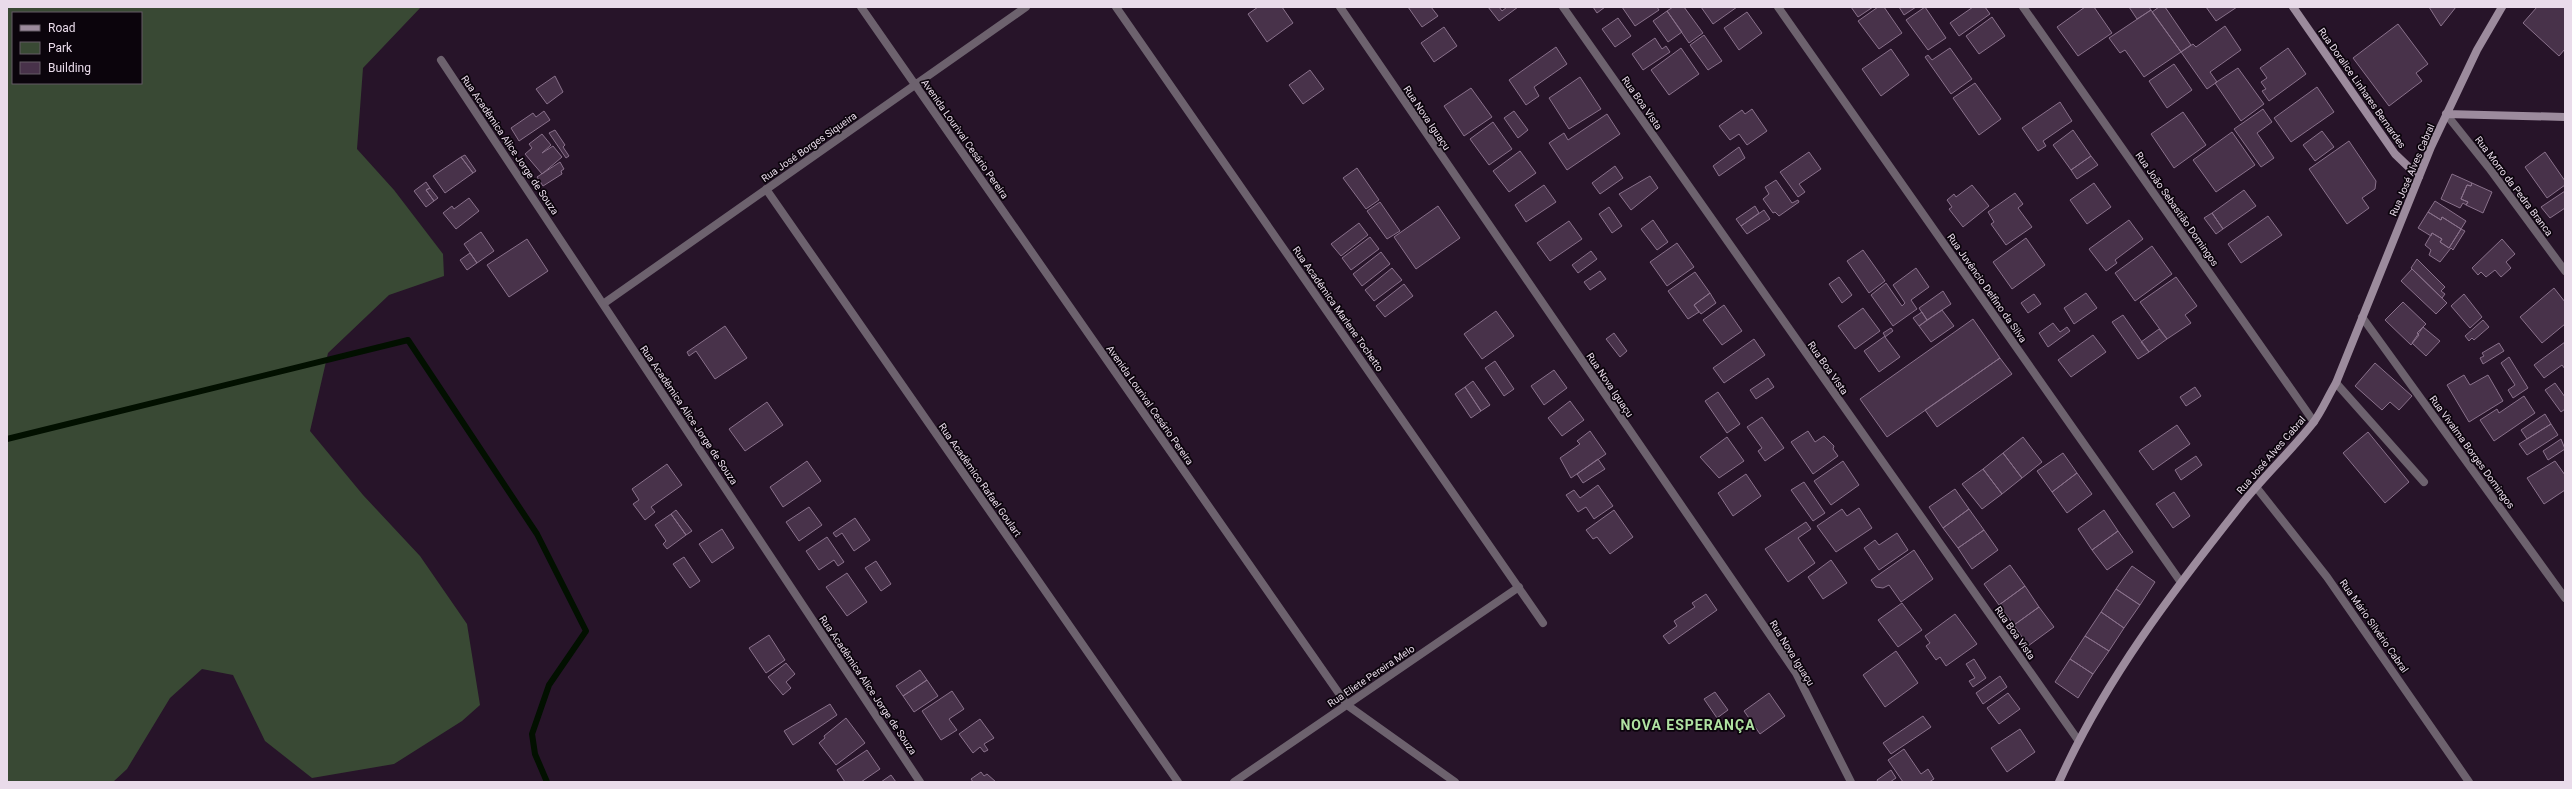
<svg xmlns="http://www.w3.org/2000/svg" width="2572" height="789" viewBox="0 0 2572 789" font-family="Roboto,sans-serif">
<rect width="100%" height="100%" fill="#271429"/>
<!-- green -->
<path fill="#394934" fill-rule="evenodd" d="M7,7H421L363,68L357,149L394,190L443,254L444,276L389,295L328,353L310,431L363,495L420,556L467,624L480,705L462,721L394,764L312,778L265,741L233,675L202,669L170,698L127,769L113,782H7ZM13,13H141V83H13Z"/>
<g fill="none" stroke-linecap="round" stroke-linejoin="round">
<!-- stream -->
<path stroke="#021000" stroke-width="6" d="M7,439L408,340L537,534L586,631L549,685L532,734L535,754L547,782"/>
</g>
<!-- building -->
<path fill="#48324a" stroke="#89718b" d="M1258,7H1282L1293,23L1267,42L1248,14Z
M1408,7H1431L1438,16L1422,27Z
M1488,7H1499L1502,11L1507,7H1518L1499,21Z
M1593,7H1605L1597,13Z
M1622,7H1657L1659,10L1635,26Z
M1673,7H1684L1703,33L1689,43L1667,11Z
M1701,7H1737L1713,24Z
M1851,7H1873L1858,17Z
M1878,7H1884L1902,33L1879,49L1858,21Z
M1899,7H1916L1904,15Z
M1925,7L1946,38L1928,50L1906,20Z
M1973,7H1985L1990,14L1959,36L1950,23Z
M2085,7H2094L2112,33L2078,56L2057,27Z
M2129,7H2149L2151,10L2137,19Z
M2159,7H2165L2191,45L2181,52L2152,12Z
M2206,7H2237L2216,21Z
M2429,7H2456L2441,26Z
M2537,7H2565V49L2559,56L2523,23Z
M2151,10L2181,52L2144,77L2125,50L2120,53L2109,38Z
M1667,11L1682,32L1668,42L1653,21Z
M1747,12L1762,33L1739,50L1724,28Z
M1992,17L2005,36L1979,54L1966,36Z
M1618,18L1631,36L1615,47L1602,29Z
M2398,24L2428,64L2416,73L2422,81L2389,106L2353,58Z
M2225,26L2241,50L2210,72L2217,82L2207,89L2181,52L2193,44L2196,47Z
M1444,27L1457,46L1434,62L1421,43Z
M1704,35L1722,61L1708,70L1690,45Z
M1655,38L1662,49L1666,46L1670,52L1643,70L1632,54Z
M1556,47L1567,64L1534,87L1539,96L1526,105L1509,80Z
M1681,48L1699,74L1669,95L1651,70Z
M1950,48L1972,79L1951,94L1925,57L1928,55L1932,60Z
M2288,48L2306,74L2269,101L2262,91L2266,89L2261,82L2267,78L2260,68Z
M1891,49L1909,75L1881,96L1862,69Z
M2174,64L2192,90L2167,108L2149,81Z
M2238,68L2264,104L2241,121L2215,83Z
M1310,70L1324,89L1303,104L1289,85Z
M555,76L563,92L547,104L536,89Z
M1580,77L1601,109L1569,129L1549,98Z
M1975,83L2001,119L1979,135L1953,98Z
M2317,87L2334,112L2291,142L2274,118Z
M1471,88L1492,117L1464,136L1444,106Z
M2060,102L2072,121L2043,141L2046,146L2038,151L2022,128Z
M1752,109L1767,131L1747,145L1739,134L1730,140L1719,126L1742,110L1745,114Z
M2263,109L2272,122L2257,133L2274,158L2261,167L2234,129Z
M544,111L550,120L519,141L511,128L533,113L536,117Z
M1514,111L1528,130L1518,138L1504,118Z
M2183,112L2206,145L2174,168L2151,134Z
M1607,114L1620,134L1567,170L1549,143L1564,133L1568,140Z
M1493,122L1512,149L1489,165L1470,139Z
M555,130L565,145L563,147L569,156L566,158L549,133Z
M2073,130L2091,156L2071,170L2053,145Z
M2322,131L2334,147L2315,161L2303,145Z
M2232,132L2255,165L2216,192L2193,160Z
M542,134L551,145L542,153L553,146L562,157L542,174L525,154L532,148L529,144Z
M2349,141L2376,181L2375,189L2362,198L2369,208L2347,224L2309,169Z
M1739,147L1745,158L1719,176L1713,166Z
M1520,151L1536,173L1509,192L1493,171Z
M1809,152L1821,169L1799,184L1805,192L1798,197L1780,172Z
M2545,152L2565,181V185L2547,198L2525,167Z
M465,155L476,171L473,173L461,157Z
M2091,156L2098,165L2077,179L2071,170Z
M461,157L473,173L445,193L433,176Z
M560,162L564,169L561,171L562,174L543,186L537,177Z
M1615,166L1623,178L1600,194L1592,183Z
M1357,168L1379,200L1366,209L1343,178Z
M2452,174L2472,183L2471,186L2467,185L2461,199L2468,202L2466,205L2463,203L2460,208L2441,199Z
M1650,176L1658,188L1631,210L1619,194Z
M1776,180L1792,203L1798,200L1799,202L1779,216L1775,212L1773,213L1763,199L1769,194L1765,187Z
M426,182L430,188L426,190L434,201L426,207L414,191Z
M2094,183L2111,207L2087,224L2070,200Z
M2472,183L2492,192L2483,213L2466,205L2468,202L2461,199L2467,185L2471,186Z
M1544,185L1556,202L1526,222L1515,205Z
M1972,185L1989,206L1963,227L1949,209L1952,207L1947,200L1954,194L1956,197Z
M430,188L438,198L434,201L426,190Z
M2244,190L2256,206L2223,229L2212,213Z
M2565,191V208L2550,218L2541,207Z
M2015,193L2023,204L2018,208L2032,227L2006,245L1991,224L1994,222L1988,212Z
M469,198L479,211L456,229L443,213L452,206L454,209Z
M2435,201L2466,221L2461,229L2442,217L2441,220L2428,212Z
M1380,202L1400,231L1387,239L1367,211Z
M1438,206L1460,238L1416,269L1394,237Z
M1755,206L1759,213L1741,226L1736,219Z
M1609,207L1622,226L1612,233L1599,214Z
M1764,210L1770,219L1747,234L1741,226Z
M2428,212L2441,220L2442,217L2461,229L2449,248L2440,242L2442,239L2432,233L2431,236L2418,228Z
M2212,213L2223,229L2216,234L2204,218Z
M2268,216L2282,235L2241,263L2228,244Z
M1653,220L1668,242L1657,250L1641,229Z
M2129,220L2143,239L2115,260L2117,263L2106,271L2089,249Z
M1569,221L1582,239L1550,261L1537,243Z
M1359,223L1368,235L1341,256L1331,244Z
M2461,229L2465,231L2453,250L2451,248L2440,262L2429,255L2431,250L2425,245L2432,233L2442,239L2440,242L2449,248Z
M481,232L494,251L477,263L464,244Z
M1370,237L1379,249L1351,270L1342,258Z
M2026,238L2045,265L2012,289L1993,262Z
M527,239L548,271L509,297L487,265Z
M2502,239L2515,254L2506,262L2511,268L2501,277L2495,270L2486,277L2481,272L2478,275L2472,268Z
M1677,243L1694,267L1667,286L1650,262Z
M2152,246L2172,274L2135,301L2115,273Z
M1863,250L1885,281L1869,293L1847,261Z
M1591,251L1597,259L1578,273L1572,265Z
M1381,252L1390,264L1362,286L1353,274Z
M470,253L477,263L467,270L460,260Z
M2417,259L2445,287L2441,291L2445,294L2442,298L2411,268Z
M1392,268L1402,280L1374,301L1365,290Z
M1916,268L1929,287L1911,300L1917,309L1893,326L1871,295L1886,283L1902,306L1905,303L1893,285Z
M2412,269L2447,303L2436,314L2401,281Z
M1600,271L1606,279L1590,290L1584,282Z
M1695,272L1710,293L1694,305L1699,312L1688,319L1668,291Z
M1839,277L1852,295L1842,303L1829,284Z
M2176,277L2197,306L2185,315L2191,323L2167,339L2140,302Z
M1404,284L1413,296L1385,317L1376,306Z
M2554,288L2565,302V324L2542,343L2520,317Z
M1943,291L1951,304L1927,320L1919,308Z
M1710,293L1716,303L1701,314L1694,305Z
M2086,293L2097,308L2074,324L2064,308Z
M2034,294L2041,304L2028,313L2021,303Z
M2464,294L2482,317L2470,328L2451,306Z
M2403,302L2426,324L2417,333L2419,335L2411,345L2385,320Z
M1724,305L1742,331L1722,345L1703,320Z
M1863,308L1880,331L1855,349L1838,326Z
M1942,310L1954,326L1931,342L1919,326Z
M1496,311L1514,336L1482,359L1464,334Z
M1922,312L1927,320L1919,326L1913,318Z
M2123,315L2149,352L2138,359L2112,322Z
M1973,319L2000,358L1887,437L1860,399Z
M2483,320L2489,327L2474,340L2472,338L2469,341L2465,336Z
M2053,323L2060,332L2067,327L2070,331L2048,347L2039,333Z
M725,326L747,358L715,379L696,351L689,356L687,352Z
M2423,327L2440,341L2426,356L2412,343Z
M1891,328L1893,331L1885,337L1900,357L1879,372L1864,351L1885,336L1883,333Z
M2159,329L2167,339L2149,352L2141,342Z
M1614,333L1627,351L1620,357L1606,339Z
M2093,335L2106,352L2071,377L2058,360Z
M1754,339L1765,355L1724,383L1713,368Z
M2565,342V369L2562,365L2544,378L2534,365Z
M2499,343L2504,351L2483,364L2480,358L2484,356L2482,353Z
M2509,357L2528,388L2513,398L2508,390L2515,385L2501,363Z
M2000,358L2012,374L1937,427L1925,410Z
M1495,361L1514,389L1504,396L1485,368Z
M2375,363L2412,396L2399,410L2390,402L2382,410L2355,386Z
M1554,370L1567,388L1544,405L1531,386Z
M2464,375L2470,385L2488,375L2503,401L2469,422L2447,385Z
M1768,378L1774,387L1756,399L1750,390Z
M1473,381L1490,405L1481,411L1465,387Z
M2555,383L2565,397V409L2561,412L2545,390Z
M1465,387L1481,411L1471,418L1455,394Z
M2195,387L2201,396L2186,406L2180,397Z
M1718,392L1740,424L1727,433L1705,401Z
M2524,396L2535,413L2494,441L2480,420L2497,409L2499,413Z
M1570,401L1584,420L1562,436L1548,418Z
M767,402L783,425L745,451L729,429Z
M2545,414L2551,424L2527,439L2521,430Z
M1762,417L1784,448L1765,461L1758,451L1762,448L1747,427Z
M2551,424L2558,435L2527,455L2519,444Z
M2177,425L2190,444L2153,470L2139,451Z
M1590,431L1606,454L1571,478L1560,458L1580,444L1577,441Z
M1808,431L1815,442L1824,436L1834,446L1833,449L1838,456L1813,474L1791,442Z
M2368,432L2409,482L2385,503L2343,453Z
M1727,437L1744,461L1719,478L1700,457Z
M2023,437L2042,462L2022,478L2003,453Z
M2561,439L2565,449L2548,460L2543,451Z
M2003,453L2022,478L2002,494L1983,469Z
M2063,453L2077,473L2052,492L2037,471Z
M2196,456L2202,465L2181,480L2175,470Z
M1598,459L1605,469L1583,483L1577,474Z
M807,461L821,481L783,507L770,487Z
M1843,461L1859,485L1831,505L1814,481Z
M2555,461L2565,475V490L2544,504L2527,478Z
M667,464L682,485L651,507L655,512L645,520L633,504L639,500L632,489Z
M1983,469L2002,494L1982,509L1962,484Z
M2077,473L2092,494L2067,513L2052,492Z
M1746,474L1761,496L1733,516L1718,493Z
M1804,482L1825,513L1813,521L1791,490Z
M1598,485L1613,506L1594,519L1586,507L1578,512L1566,495L1574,490L1580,498Z
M1955,489L1969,509L1943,528L1929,507Z
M2174,492L2190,516L2173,528L2156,504Z
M809,507L822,525L799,541L786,522Z
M1859,508L1872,528L1836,552L1817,526L1842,509L1847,516Z
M1969,509L1984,530L1958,548L1943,528Z
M676,510L692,531L686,535L671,514Z
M1614,510L1633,537L1610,554L1597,537L1593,539L1586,530Z
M2104,510L2118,531L2092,550L2078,529Z
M671,514L686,535L667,549L663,544L666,541L655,525Z
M855,518L870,540L854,551L842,533L836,537L833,533Z
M1806,522L1811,529L1798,538L1815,563L1788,582L1765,549Z
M722,529L734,548L712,563L699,544Z
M1984,530L1998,550L1972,569L1958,548Z
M2118,531L2133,552L2107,570L2092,550Z
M1897,533L1908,550L1879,570L1864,548L1875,540L1879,545Z
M827,537L844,562L838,566L834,560L819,570L806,551Z
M1914,550L1933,579L1901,602L1889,585L1883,588L1876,587L1871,580Z
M684,557L700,581L690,588L673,564Z
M1831,560L1847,583L1823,599L1808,577Z
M876,561L891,584L881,591L865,568Z
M2010,565L2025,586L1999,605L1984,584Z
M2132,566L2155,582L2140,605L2116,589Z
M847,573L867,602L847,616L826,587Z
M2025,586L2039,607L2014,625L1999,605Z
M2116,589L2140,605L2124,628L2101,612Z
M1706,594L1717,610L1669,644L1663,636L1677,626L1674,621L1695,607L1692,603Z
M1902,603L1922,630L1898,647L1878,620Z
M2039,607L2054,627L2028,646L2014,625Z
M2101,612L2124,628L2109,651L2085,636Z
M1955,614L1977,644L1946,666L1940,657L1936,660L1926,646L1930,643L1925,636Z
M769,635L785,660L766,673L749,648Z
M2085,636L2109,651L2093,674L2070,659Z
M1896,651L1918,683L1885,707L1863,675Z
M1974,659L1986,678L1973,687L1969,681L1975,678L1966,664Z
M2070,659L2093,674L2078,698L2055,682Z
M786,663L795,674L786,682L791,688L783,695L768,677Z
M920,670L927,680L903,696L896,686Z
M2000,676L2007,687L1983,704L1976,693Z
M927,680L938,696L914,712L903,696Z
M952,691L964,709L949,719L957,730L941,740L922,711Z
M1715,692L1728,710L1717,718L1704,699Z
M1769,693L1785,716L1760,734L1744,711Z
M2008,693L2020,709L1999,724L1987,708Z
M830,704L837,715L793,745L784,731Z
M1923,716L1931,727L1891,754L1883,743Z
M846,718L865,743L836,765L819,743L825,738L824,736Z
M980,719L994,738L984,744L988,750L984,752L980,747L973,753L959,734Z
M2020,729L2035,752L2007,772L1991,748Z
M1904,749L1921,774L1928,769L1934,779L1929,782H1903L1888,760Z
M867,750L880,769L861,782H845L837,770Z
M1891,770L1896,778L1890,782H1878L1877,780Z
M981,772L984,776L987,774L996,782H973L971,779Z
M891,775L896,782H881Z"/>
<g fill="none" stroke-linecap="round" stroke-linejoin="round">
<!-- lane -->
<path stroke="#6d626e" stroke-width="8" d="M2336,383L2424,482"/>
<!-- street -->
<path stroke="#6d626e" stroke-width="8" d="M861,7L1347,705L1455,782
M1116,7L1543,623
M1340,7L1796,673L1851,782
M1563,7L2078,740
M1778,7L2180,581
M2023,7L2314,422
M441,60L920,782
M2446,114L2489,168L2565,271
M766,189L1178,782
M603,304L1026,7
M2362,317L2565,598
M2256,487L2327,577L2469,782
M1234,782L1519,587"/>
<!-- secondary -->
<path stroke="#9c8b9d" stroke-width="8" d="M2293,7L2395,154L2419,177
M2446,114L2565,117
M2059,782C2105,680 2172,592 2241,505C2264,476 2291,451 2313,423C2322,411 2328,396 2336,383L2431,147L2477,50L2502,7"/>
</g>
<g text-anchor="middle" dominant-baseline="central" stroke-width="3.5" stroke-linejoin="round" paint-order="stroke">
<!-- street labels -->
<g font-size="10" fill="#e9dbea" stroke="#0b040c">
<text transform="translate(2362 88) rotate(55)">Rua Doralice Linhares Bernardes</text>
<text transform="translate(1642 103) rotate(55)">Rua Boa Vista</text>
<text transform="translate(1427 118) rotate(56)">Rua Nova Iguaçu</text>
<text transform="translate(965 139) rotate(55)">Avenida Lourival Cesário Pereira</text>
<text transform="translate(510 145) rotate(56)">Rua Acadêmica Alice Jorge de Souza</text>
<text transform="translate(809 147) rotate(-35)">Rua José Borges Siqueira</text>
<text transform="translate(2412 170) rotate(-67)">Rua José Alves Cabral</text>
<text transform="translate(2514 186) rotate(53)">Rua Morro da Pedra Branca</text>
<text transform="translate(2177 209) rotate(55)">Rua João Sebastião Domingos</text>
<text transform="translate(1987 288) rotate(55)">Rua Juvêncio Delfino da Silva</text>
<text transform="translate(1338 309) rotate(55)">Rua Acadêmica Marlene Tochetto</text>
<text transform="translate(1828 368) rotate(55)">Rua Boa Vista</text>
<text transform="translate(1610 385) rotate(56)">Rua Nova Iguaçu</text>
<text transform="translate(1150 405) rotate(55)">Avenida Lourival Cesário Pereira</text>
<text transform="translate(689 415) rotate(56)">Rua Acadêmica Alice Jorge de Souza</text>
<text transform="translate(2472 452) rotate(54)">Rua Vivalma Borges Domingos</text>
<text transform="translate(2271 455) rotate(-49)">Rua José Alves Cabral</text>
<text transform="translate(980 480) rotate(55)">Rua Acadêmico Rafael Goulart</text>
<text transform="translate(2374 626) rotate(55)">Rua Mário Silvério Cabral</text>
<text transform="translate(2015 633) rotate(55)">Rua Boa Vista</text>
<text transform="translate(1792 653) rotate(58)">Rua Nova Iguaçu</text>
<text transform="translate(1371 676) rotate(-34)">Rua Eliete Pereira Melo</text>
<text transform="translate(868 685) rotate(56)">Rua Acadêmica Alice Jorge de Souza</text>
</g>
<!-- district labels -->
<g font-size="14" font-weight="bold" letter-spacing="1" fill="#b0e2a2" stroke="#0b040c">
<text x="1688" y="725">NOVA ESPERANÇA</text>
</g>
</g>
<!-- border -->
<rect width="2572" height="789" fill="none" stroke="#e9dbea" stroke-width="16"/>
<!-- legend -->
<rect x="12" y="12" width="130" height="72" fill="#0b040c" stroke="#645a65"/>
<rect x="20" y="25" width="20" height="6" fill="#9c8b9d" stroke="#645a65"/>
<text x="48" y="32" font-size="12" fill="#e9dbea">Road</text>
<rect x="20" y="42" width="20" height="12" fill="#394934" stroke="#645a65"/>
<text x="48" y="52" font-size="12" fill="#e9dbea">Park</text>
<rect x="20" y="62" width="20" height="12" fill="#48324a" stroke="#645a65"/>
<text x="48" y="72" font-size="12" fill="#e9dbea">Building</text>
</svg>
